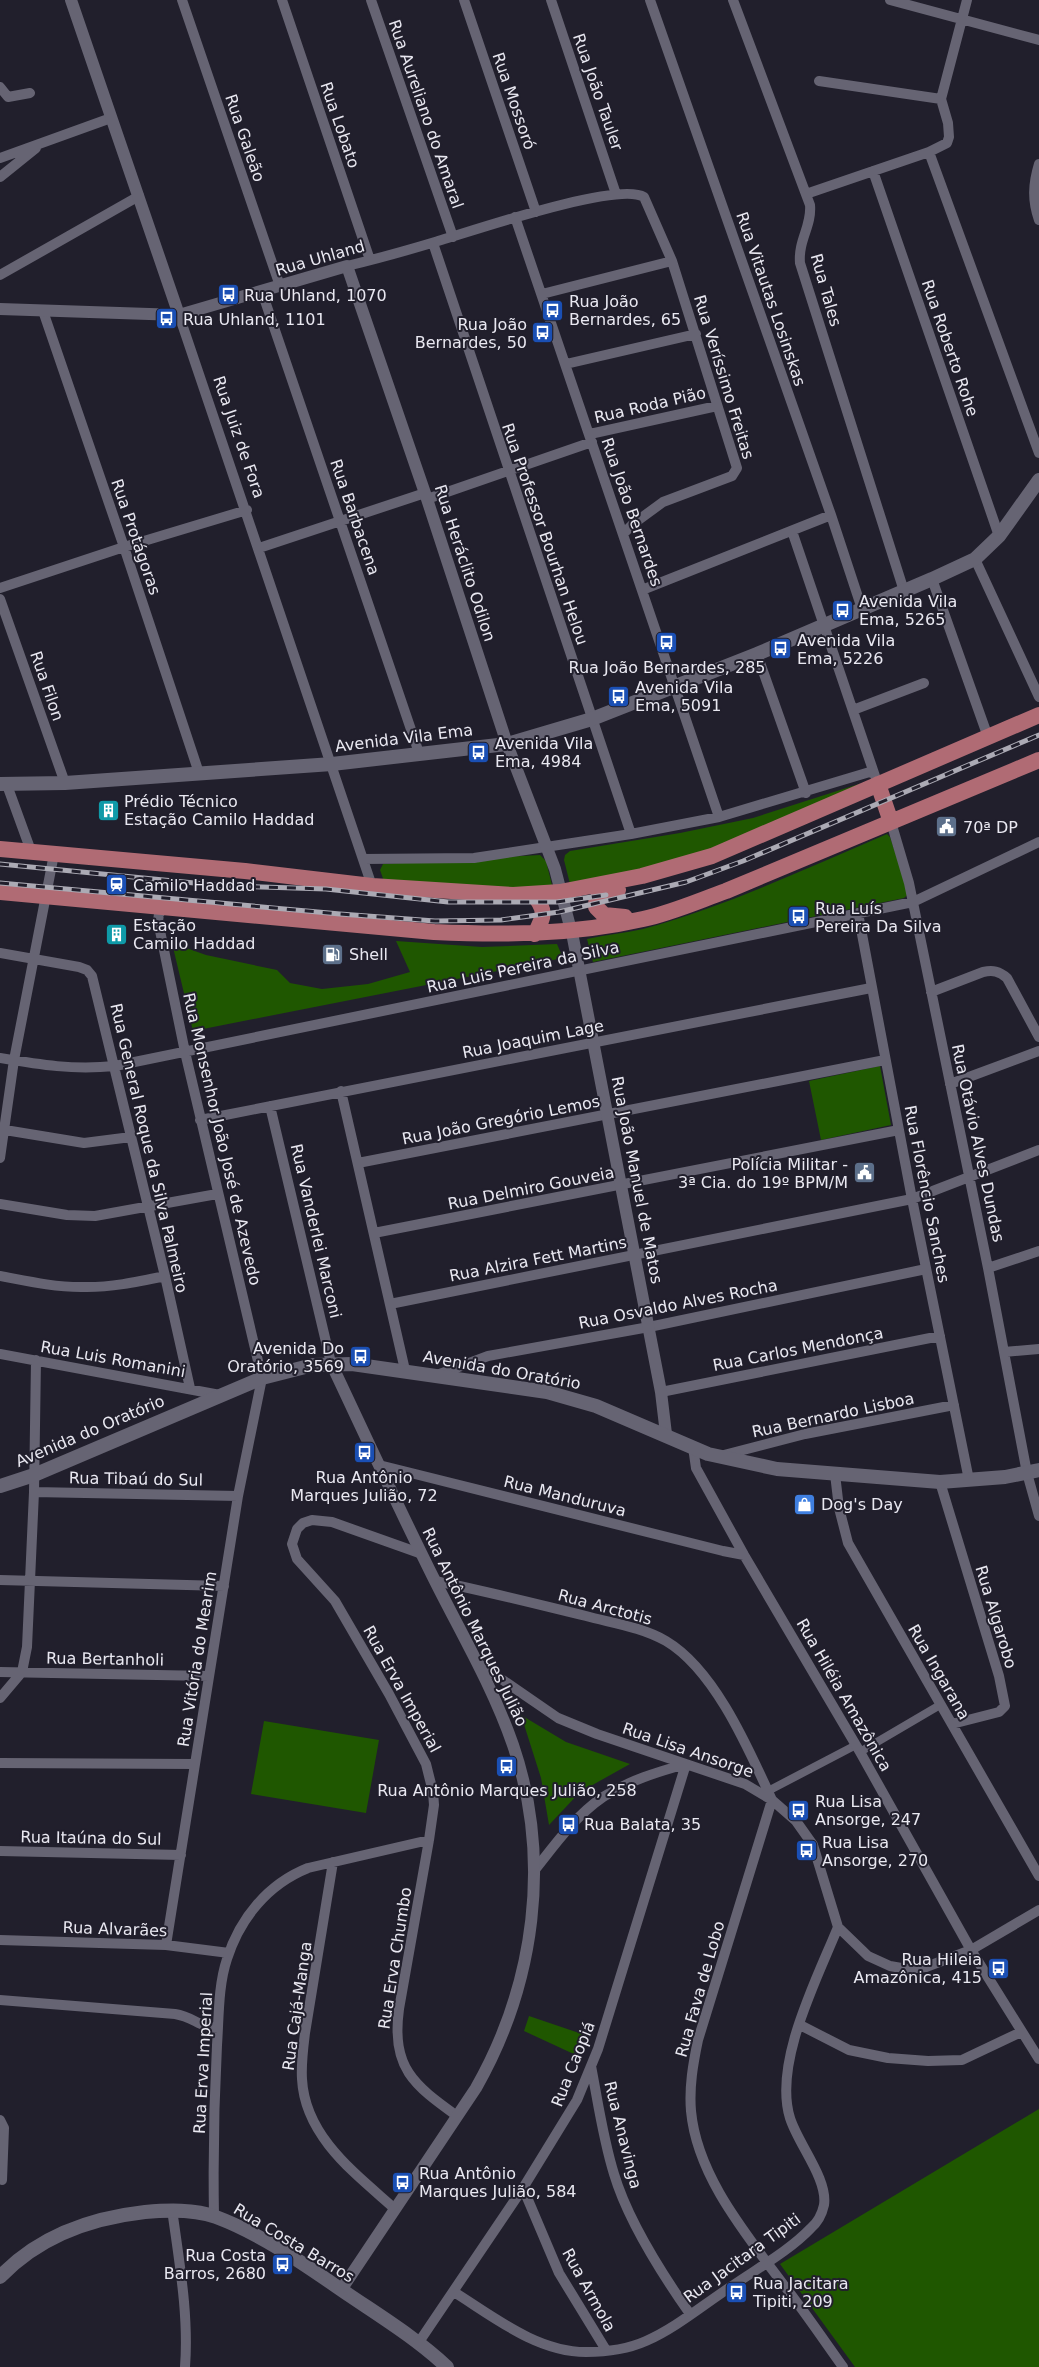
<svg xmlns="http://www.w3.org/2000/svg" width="1039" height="2367" viewBox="0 0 1039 2367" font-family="'DejaVu Sans',sans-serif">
<rect width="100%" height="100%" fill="#211f2c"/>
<!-- green -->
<path fill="#1f5700" d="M862,783L716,849L656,866L570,884L564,860L565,855L570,851L680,833L753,818Z
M887,834L890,837L909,894L904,898L593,962L587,939C605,935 625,933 643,929C727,906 807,868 887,834Z
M540,855L546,861L553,889L385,884L380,870L383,864Z
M396,941L482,947L557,944L563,958L193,1031L172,943L206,955L277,970L290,983L322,989L368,984L410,972Z
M880,1066L891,1125L821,1140L809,1081Z
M521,1715L566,1742L630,1764L580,1792L549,1825L541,1778Z
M264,1721L379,1740L366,1813L251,1794Z
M529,2016L585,2035L578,2056L524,2031Z
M1039,2109V2367H855L780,2264Z"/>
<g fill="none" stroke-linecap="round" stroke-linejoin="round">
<!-- pedestrian -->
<path stroke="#666473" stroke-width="8" d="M860,1752L940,1705
M768,1791L856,1745"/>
<!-- minor -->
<path stroke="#666473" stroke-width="10" d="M182,0L280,286
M282,0L370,260
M371,0L453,237
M464,0L536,212
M551,0L616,194
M650,0L831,515L862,609
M733,0L810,205C812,226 798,240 800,263L904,591
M890,0L1039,40
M819,81L941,99
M0,87L8,97L30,93
M929,152L1039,453
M0,158L111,118
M1039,164C1033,184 1032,200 1039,220
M873,171L999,536
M0,177L36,148
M806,194L929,152L947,143L949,137L948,123L941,99L967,0
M515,217L719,817
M433,243L631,834
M347,266C376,259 405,251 435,242C470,232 617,181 644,197L672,261L737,468L732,476L663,502L633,524L623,534
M0,275L139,196
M262,292L419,753
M542,294L672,261
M43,311L124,547L199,773
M179,315L372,886
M566,364L696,334
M590,434L717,406
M427,499L592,442
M792,531L875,776
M259,548L425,493
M975,559L1039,697
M932,579L988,737
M0,588L124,547L247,510
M642,590L831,515
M0,599L65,783
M757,654L806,793
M853,710L924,683
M7,785L31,851
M891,822L909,883L988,1268L1027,1473L1039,1516
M363,859L474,858L631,834L719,817L873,771
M164,907L159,914L158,921L185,1052L262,1378L238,1496L166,1945
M858,913L912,1199L969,1480
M0,953L79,967L87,970L92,976L165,1276L190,1388
M931,992L983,972C993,970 999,971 1007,978L1039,1037
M0,1058C41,1065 73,1070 115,1066L913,902L1039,842
M950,1084L1039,1051
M341,1091L405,1370
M270,1106L331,1363
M200,1120L871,988
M5,1130L84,1143L131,1137
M0,1158L14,1060L54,854
M358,1163L885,1060
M0,1204L67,1215L95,1216L217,1194
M374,1233L899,1130
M988,1268L1039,1251
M0,1276C27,1281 53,1287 81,1287C109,1288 137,1282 165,1276
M390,1304L912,1199L1039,1150
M1004,1352L1039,1349
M0,1354L220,1395
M437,1375L488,1356L649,1327L926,1269
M661,1392L940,1336
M693,1447L696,1468L744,1555L860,1752L971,1950L1039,2059
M720,1456L805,1434L954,1405
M379,1465L723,1551L744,1555
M835,1474L839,1508L848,1543L1039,1876
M940,1482L999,1676L1005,1706L999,1712L952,1724
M34,1492L238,1496
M0,1580L224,1586
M435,1581C486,1591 536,1604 586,1616C612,1623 642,1627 666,1641C715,1670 749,1750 772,1800L698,2040C693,2064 689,2087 691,2111C697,2176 746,2234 783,2284C804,2311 823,2339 843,2367
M478,1663L558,1718L597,1734L745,1784L772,1800L796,1821L813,1845L838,1927L868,1956L890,1966L907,1969L926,1967L971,1950L1039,1910
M0,1672L209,1676
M0,1698L22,1672L27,1647L34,1492L36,1360
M0,1763L195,1764
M429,1840L399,2009C391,2068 414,2085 457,2116
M0,1851L181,1855
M333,1862L305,2033C303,2049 301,2064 302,2079C305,2137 356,2174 395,2209
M534,1871C554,1846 575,1816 603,1797C628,1781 657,1772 686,1764
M0,1940L166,1945L229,1953
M0,2000L175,2014C194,2017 200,2028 218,2028
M800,2025L849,2050L888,2058L928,2061L962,2060L1021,2032
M591,2066C598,2102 603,2139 614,2174C628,2221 662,2274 690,2314
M0,2120L4,2128L2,2180
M523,2188L559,2273L606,2350
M172,2209C179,2261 189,2315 185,2367
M214,2216C213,2159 214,2102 217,2045C219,2017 218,1986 227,1959C240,1918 268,1884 308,1868L429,1840L434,1805L433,1792L426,1764L389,1694L335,1601L297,1559L292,1544L297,1529L303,1523L312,1520L332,1522L422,1554
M454,2292C494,2317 537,2352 586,2352C606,2352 628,2349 646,2341C676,2328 704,2304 732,2286C758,2268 789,2251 811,2228C818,2222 822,2214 824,2205C828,2179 798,2144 790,2118C773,2063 817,1979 838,1927
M419,2342L523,2188L577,2100L598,2049L686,1764"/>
<!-- tertiary -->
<path stroke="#666473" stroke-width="12" d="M71,0L179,315
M0,309L179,315L347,266L427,499L507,744L555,869L573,938L661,1392L666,1434
M331,1363C365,1435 398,1507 434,1579C461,1633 493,1687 513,1745C552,1859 535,1984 476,2088L341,2290"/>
<!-- secondary -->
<path stroke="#666473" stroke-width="14" d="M0,784L65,783L332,764L507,744L592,719L757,654L932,579L975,559L999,536L1039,480
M0,1486L34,1475L262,1378L313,1365L352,1364L547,1392L596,1406L708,1454L777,1469L940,1482L1005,1477L1039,1470
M0,2277C38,2237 91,2218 145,2212C168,2210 194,2209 216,2217C264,2235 308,2267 349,2295C383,2318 417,2339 447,2367"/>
<!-- primary -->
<path stroke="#b06b74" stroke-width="16" d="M878,784L891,822
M0,849L245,871L372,886L513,895L560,892L642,876L712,856L1039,715
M618,890C607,892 595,893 596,907L604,915L625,917
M0,892L434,932C504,935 573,935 643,919C671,913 698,901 726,891L1039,760
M533,894C547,911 544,916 535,934"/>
<defs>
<path id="rail" d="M0,864L225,886L326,889L448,902H557L606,895
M0,883L340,914L435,921L501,920L559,912L686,882L743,861L1039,735"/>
</defs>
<!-- rail casing -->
<use href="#rail" stroke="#abaab4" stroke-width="5"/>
<!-- rail -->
<use href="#rail" stroke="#211f2c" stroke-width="3" stroke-dasharray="9" stroke-linecap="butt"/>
</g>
<!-- icons -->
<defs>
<symbol id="bus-square" viewBox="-11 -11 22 22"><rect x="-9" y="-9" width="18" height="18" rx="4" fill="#1a4fb4" stroke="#211f2c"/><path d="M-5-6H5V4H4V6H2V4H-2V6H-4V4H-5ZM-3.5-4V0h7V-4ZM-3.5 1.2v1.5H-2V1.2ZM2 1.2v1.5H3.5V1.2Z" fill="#fff"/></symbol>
<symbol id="building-square" viewBox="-11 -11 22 22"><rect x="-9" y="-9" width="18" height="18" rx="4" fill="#0f9aa8" stroke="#211f2c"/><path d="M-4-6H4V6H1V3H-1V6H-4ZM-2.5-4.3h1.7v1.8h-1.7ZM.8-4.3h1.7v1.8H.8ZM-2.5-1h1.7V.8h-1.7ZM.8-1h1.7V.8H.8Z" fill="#fff"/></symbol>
<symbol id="civic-square" viewBox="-11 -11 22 22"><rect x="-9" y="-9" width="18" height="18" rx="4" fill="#5c6f8a" stroke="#211f2c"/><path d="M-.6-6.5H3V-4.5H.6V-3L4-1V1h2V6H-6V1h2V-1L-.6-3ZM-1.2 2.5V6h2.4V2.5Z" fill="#fff"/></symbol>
<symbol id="station-square" viewBox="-11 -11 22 22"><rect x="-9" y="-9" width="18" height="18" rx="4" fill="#1a4fb4" stroke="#211f2c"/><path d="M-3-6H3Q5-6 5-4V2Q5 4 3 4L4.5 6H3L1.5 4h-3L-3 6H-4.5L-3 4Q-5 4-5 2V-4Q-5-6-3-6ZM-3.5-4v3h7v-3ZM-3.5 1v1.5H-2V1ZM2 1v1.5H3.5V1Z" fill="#fff"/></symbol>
<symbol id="fuel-square" viewBox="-11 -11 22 22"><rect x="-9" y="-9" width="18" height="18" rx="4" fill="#5c6f8a" stroke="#211f2c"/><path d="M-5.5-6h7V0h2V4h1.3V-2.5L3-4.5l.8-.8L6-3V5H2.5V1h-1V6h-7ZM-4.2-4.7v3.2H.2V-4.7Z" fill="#fff"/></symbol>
<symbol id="shop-square" viewBox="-11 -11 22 22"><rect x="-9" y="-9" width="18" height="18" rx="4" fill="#3f7fe0" stroke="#211f2c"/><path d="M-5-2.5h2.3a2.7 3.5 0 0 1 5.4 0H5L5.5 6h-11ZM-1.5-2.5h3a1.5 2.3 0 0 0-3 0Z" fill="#fff"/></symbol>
</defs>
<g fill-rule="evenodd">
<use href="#bus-square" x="216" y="282" width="25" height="25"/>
<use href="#bus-square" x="540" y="298" width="25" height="25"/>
<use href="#bus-square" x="154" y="306" width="25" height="25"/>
<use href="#bus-square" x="530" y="320" width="25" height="25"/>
<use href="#bus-square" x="830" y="598" width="25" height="25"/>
<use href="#bus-square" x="654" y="630" width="25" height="25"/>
<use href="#bus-square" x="768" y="636" width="25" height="25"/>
<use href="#bus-square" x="606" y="684" width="25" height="25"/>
<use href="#bus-square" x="466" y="740" width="25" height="25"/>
<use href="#building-square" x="96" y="798" width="25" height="25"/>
<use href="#civic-square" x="934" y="814" width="25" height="25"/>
<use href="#station-square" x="104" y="872" width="25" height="25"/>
<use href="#bus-square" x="786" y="904" width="25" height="25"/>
<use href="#building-square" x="104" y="922" width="25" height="25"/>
<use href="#fuel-square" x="320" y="942" width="25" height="25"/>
<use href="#civic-square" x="852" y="1160" width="25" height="25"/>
<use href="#bus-square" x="348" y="1344" width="25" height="25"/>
<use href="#bus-square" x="352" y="1440" width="25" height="25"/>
<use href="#shop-square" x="792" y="1492" width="25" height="25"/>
<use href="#bus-square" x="494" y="1754" width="25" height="25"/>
<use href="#bus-square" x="786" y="1798" width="25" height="25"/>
<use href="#bus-square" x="556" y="1812" width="25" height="25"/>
<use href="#bus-square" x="794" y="1838" width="25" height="25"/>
<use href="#bus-square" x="986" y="1956" width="25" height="25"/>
<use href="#bus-square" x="390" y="2170" width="25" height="25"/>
<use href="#bus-square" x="270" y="2252" width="25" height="25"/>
<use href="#bus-square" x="724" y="2280" width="25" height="25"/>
</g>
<g text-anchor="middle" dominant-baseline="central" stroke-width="4" stroke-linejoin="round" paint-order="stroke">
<!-- street labels -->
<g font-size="16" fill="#e9e8f1" stroke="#211f2c">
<text transform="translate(598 92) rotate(71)">Rua João Tauler</text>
<text transform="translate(514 101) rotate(71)">Rua Mossoró</text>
<text transform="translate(426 114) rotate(71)">Rua Aureliano do Amaral</text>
<text transform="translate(340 125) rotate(71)">Rua Lobato</text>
<text transform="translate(245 138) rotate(71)">Rua Galeão</text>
<text transform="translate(320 258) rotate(-16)">Rua Uhland</text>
<text transform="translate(826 290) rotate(74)">Rua Tales</text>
<text transform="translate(771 299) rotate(71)">Rua Vitautas Losinskas</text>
<text transform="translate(950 348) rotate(71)">Rua Roberto Rohe</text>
<text transform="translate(724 377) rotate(73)">Rua Veríssimo Freitas</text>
<text transform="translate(650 405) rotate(-13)">Rua Roda Pião</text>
<text transform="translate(239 437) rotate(71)">Rua Juiz de Fora</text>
<text transform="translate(632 512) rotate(71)">Rua João Bernardes</text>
<text transform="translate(355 517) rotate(71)">Rua Barbacena</text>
<text transform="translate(545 534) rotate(71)">Rua Professor Bourhan Helou</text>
<text transform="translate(136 537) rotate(71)">Rua Protágoras</text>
<text transform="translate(465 563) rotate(72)">Rua Heráclito Odilon</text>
<text transform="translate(47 686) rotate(71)">Rua Filon</text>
<text transform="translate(404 738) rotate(-7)">Avenida Vila Ema</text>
<text transform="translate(523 967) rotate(-12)">Rua Luis Pereira da Silva</text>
<text transform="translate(533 1039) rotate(-11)">Rua Joaquim Lage</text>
<text transform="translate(501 1120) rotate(-11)">Rua João Gregório Lemos</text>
<text transform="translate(222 1139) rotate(77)">Rua Monsenhor João José de Azevedo</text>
<text transform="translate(978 1143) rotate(78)">Rua Otávio Alves Dundas</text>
<text transform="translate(149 1148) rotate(77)">Rua General Roque da Silva Palmeiro</text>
<text transform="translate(637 1180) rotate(79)">Rua João Manuel de Matos</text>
<text transform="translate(531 1188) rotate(-11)">Rua Delmiro Gouveia</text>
<text transform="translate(927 1194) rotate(79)">Rua Florêncio Sanches</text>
<text transform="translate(316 1231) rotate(77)">Rua Vanderlei Marconi</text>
<text transform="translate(538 1259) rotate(-11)">Rua Alzira Fett Martins</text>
<text transform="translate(678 1304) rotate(-11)">Rua Osvaldo Alves Rocha</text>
<text transform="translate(798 1349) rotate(-11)">Rua Carlos Mendonça</text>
<text transform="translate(113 1359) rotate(10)">Rua Luis Romanini</text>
<text transform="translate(502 1370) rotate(10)">Avenida do Oratório</text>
<text transform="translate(833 1415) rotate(-12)">Rua Bernardo Lisboa</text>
<text transform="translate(90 1431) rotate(-23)">Avenida do Oratório</text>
<text transform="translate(136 1479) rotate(1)">Rua Tibaú do Sul</text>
<text transform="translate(565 1496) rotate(14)">Rua Manduruva</text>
<text transform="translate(605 1607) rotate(15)">Rua Arctotis</text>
<text transform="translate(996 1617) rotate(73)">Rua Algarobo</text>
<text transform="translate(475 1627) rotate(64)">Rua Antônio Marques Julião</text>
<text transform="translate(105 1659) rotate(1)">Rua Bertanholi</text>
<text transform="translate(197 1659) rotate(-81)">Rua Vitória do Mearim</text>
<text transform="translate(939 1672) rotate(60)">Rua Ingarana</text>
<text transform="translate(402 1689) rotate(61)">Rua Erva Imperial</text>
<text transform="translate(844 1695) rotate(60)">Rua Hiléia Amazônica</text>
<text transform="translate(688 1750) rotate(19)">Rua Lisa Ansorge</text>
<text transform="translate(91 1838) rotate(1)">Rua Itaúna do Sul</text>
<text transform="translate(115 1929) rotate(2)">Rua Alvarães</text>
<text transform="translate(395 1958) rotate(-81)">Rua Erva Chumbo</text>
<text transform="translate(700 1989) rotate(-74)">Rua Fava de Lobo</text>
<text transform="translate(297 2006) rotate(-82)">Rua Cajá-Manga</text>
<text transform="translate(203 2063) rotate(-87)">Rua Erva Imperial</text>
<text transform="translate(573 2064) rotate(-68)">Rua Caopiá</text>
<text transform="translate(623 2135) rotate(76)">Rua Anavinga</text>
<text transform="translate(294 2243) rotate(31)">Rua Costa Barros</text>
<text transform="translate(742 2258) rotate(-36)">Rua Jacitara Tipiti</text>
<text transform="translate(589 2290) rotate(61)">Rua Armola</text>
</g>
<!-- poi labels -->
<g font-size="16" fill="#e9e8f1" stroke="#211f2c" text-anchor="start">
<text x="244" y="295">Rua Uhland, 1070</text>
<text x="569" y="301">Rua João<tspan x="569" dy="18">Bernardes, 65</tspan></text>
<text x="183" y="319">Rua Uhland, 1101</text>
<text x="527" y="324" text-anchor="end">Rua João<tspan x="527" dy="18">Bernardes, 50</tspan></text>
<text x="859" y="601">Avenida Vila<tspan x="859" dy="18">Ema, 5265</tspan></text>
<text x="797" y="640">Avenida Vila<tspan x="797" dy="18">Ema, 5226</tspan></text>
<text x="667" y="667" text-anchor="middle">Rua João Bernardes, 285</text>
<text x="635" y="687">Avenida Vila<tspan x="635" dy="18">Ema, 5091</tspan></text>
<text x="495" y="743">Avenida Vila<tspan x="495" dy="18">Ema, 4984</tspan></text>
<text x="124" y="801">Prédio Técnico<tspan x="124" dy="18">Estação Camilo Haddad</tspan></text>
<text x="963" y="827">70ª DP</text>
<text x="133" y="885">Camilo Haddad</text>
<text x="815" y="908">Rua Luís<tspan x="815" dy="18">Pereira Da Silva</tspan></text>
<text x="133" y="925">Estação<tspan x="133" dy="18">Camilo Haddad</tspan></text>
<text x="349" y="954">Shell</text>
<text x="848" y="1164" text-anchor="end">Polícia Militar -<tspan x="848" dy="18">3ª Cia. do 19º BPM/M</tspan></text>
<text x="344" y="1348" text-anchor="end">Avenida Do<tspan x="344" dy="18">Oratório, 3569</tspan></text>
<text x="364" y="1477" text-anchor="middle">Rua Antônio<tspan x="364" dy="18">Marques Julião, 72</tspan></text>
<text x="821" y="1504">Dog's Day</text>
<text x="507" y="1790" text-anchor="middle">Rua Antônio Marques Julião, 258</text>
<text x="815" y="1801">Rua Lisa<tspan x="815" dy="18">Ansorge, 247</tspan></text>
<text x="584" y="1824">Rua Balata, 35</text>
<text x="822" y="1842">Rua Lisa<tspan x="822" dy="18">Ansorge, 270</tspan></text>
<text x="982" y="1959" text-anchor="end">Rua Hileia<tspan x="982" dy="18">Amazônica, 415</tspan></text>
<text x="419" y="2173">Rua Antônio<tspan x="419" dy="18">Marques Julião, 584</tspan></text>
<text x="266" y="2255" text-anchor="end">Rua Costa<tspan x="266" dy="18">Barros, 2680</tspan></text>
<text x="753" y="2283">Rua Jacitara<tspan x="753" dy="18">Tipiti, 209</tspan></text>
</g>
</g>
</svg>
